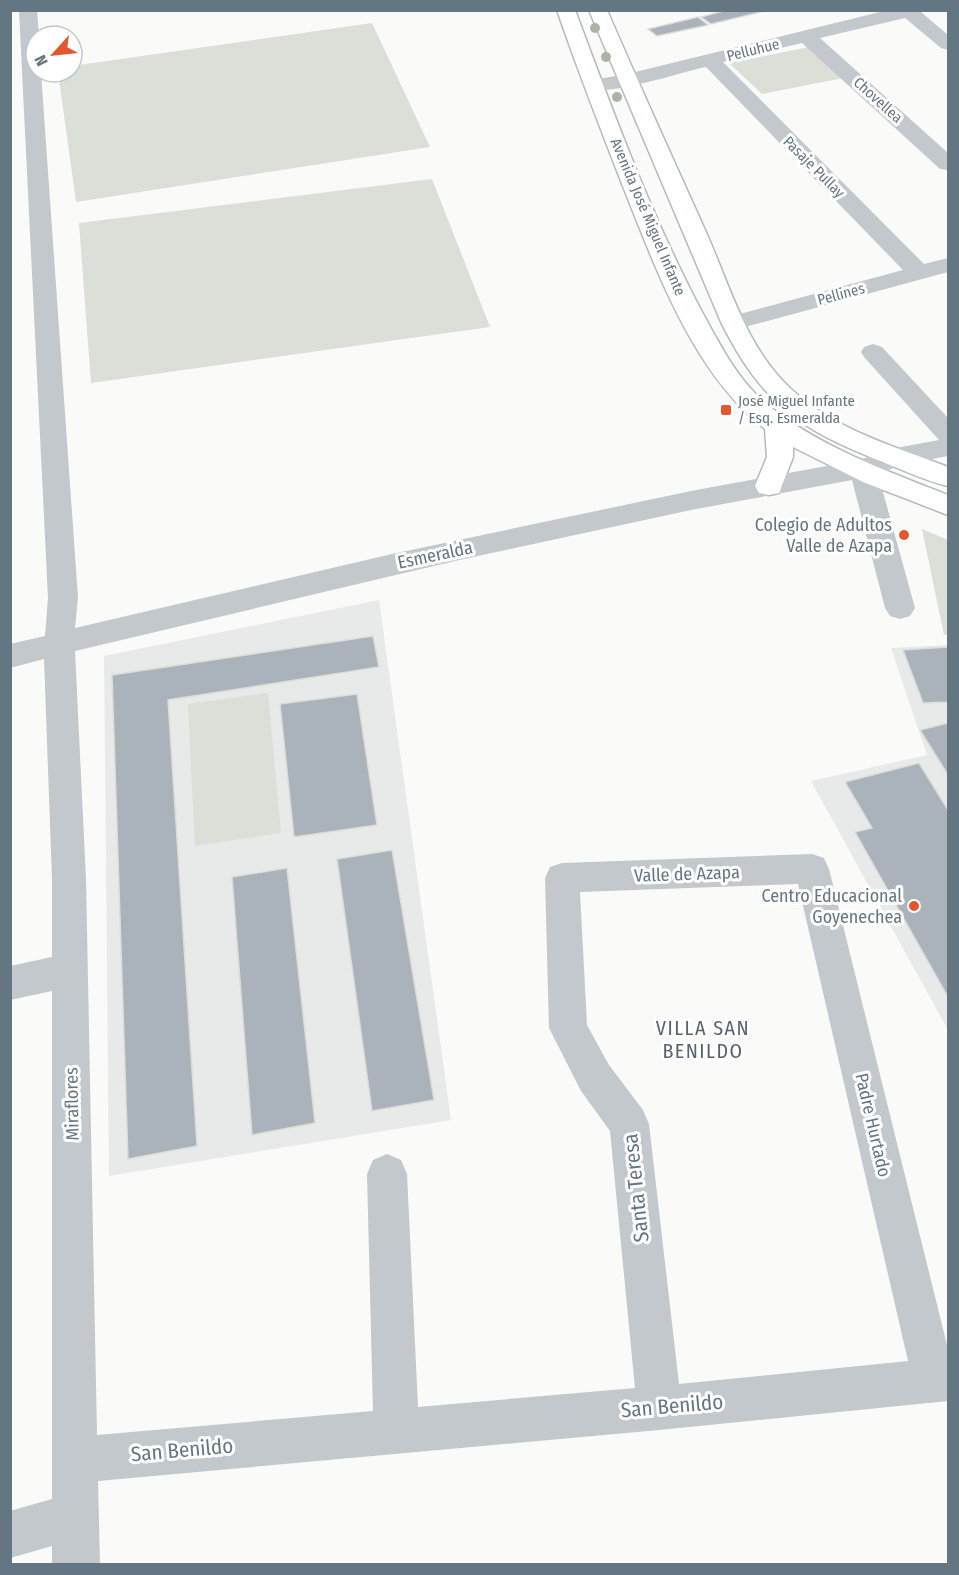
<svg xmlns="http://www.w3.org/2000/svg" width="959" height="1575" viewBox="0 0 959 1575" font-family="'Fira Sans Condensed',sans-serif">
<rect width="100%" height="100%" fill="#fafaf8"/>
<!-- built -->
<path fill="#e8e9e9" d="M379,600L451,1120L109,1176L104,656Z
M948,645V1030L811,781L927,755L891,648Z"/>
<!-- green -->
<path fill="#dadfd7" d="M372,23L430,147L76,202L58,72H72V66Z
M809,47L843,78L762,94L729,63Z
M432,179L490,327L91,383L79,223Z
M922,529L948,540V635H944Z
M268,693L281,833L195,846L188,704Z"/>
<!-- building -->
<path fill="#aab3b9" stroke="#dcdcda" stroke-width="1.5" d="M727,10H764L765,11L711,24L701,17Z
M698,17L708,25L657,36L648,29Z
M373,636L379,667L168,700L197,1146L128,1159L112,675Z
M948,647V702L923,703L903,650Z
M357,694L377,825L294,837L280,704Z
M948,723V775L920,730Z
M919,763L948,810V997L855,832L872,828L845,782Z
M392,850L434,1100L372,1111L337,859Z
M287,868L315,1123L252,1135L232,877Z"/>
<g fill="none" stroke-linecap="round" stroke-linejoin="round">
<defs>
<path id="major" d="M557,10H575C613,112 651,216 702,312C719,343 736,377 763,401C816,446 885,470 948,495V515L863,482L793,447V457L779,493L769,495L759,493L755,486L767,457L765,429C693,373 657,271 624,189C601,130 578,71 557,10Z
M589,10H607C640,87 675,163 709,239C731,290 748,350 791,389C834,429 895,447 948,467V486C926,481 905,471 883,462C800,430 762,404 721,322Z"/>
</defs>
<!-- major casing -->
<use href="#major" stroke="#b5babe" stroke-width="3"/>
<!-- minor -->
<path fill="#c3c8cc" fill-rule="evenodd" d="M19,10H37L39,36H36V72H41L78,598L75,628L392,554L691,491L859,460L896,448L939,440L864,357L861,352L864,347L873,344L882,347L948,418V456L901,465L878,474L915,608L910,616L900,619L890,616L885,608L852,480L691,510L455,561L75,651L86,879L97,1435L373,1411L367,1174L373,1160L387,1154L401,1160L407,1174L418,1407L635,1388L610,1131L581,1091L549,1028L545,878L550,867L562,863L812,854L824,858L829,869L948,1349V1401L659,1430L98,1481L100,1564H52V1546L10,1558V1511L52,1499V991L10,1000V966L52,957V879L44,659L10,668V644L45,636L48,598ZM798,884L908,1361L679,1384L649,1124L643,1110L609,1065L587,1025L580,892Z
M888,10H922L921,12L948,35V50L941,48L905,18L820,38L948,153V170L940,169L802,43L723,62L924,264L948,258V272L734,330L725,328L722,323L725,318L903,270L706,67C677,73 612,96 586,89L583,85L586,81L627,74Z"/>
<!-- major -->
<use href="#major" fill="#fff" fill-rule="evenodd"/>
</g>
<!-- trees -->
<g fill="#aab4a7">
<circle cx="595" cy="28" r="5"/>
<circle cx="606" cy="57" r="5"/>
<circle cx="617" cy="97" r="5"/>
</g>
<!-- markers -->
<g fill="#e4572e" stroke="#fff" stroke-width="2">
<rect x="720" y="404" width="12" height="12" rx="3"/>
<circle cx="904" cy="535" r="6"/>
<circle cx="914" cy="906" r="6"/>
</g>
<g text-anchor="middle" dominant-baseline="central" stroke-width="6" stroke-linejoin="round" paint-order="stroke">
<!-- far-street labels -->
<g font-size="15" fill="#657683" stroke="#fff">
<text transform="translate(753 50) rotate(-14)">Pelluhue</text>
<text transform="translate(878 100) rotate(42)">Chovellea</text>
<text transform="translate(814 167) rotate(45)">Pasaje Pullay</text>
<text transform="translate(648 217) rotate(67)">Avenida José Miguel Infante</text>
<text transform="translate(841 294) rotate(-15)">Pellines</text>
</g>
<!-- far-poi labels -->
<g font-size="15" fill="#657683" stroke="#fff" text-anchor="start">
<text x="738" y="401">José Miguel Infante<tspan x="738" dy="17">/ Esq. Esmeralda</tspan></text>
</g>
<!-- poi labels -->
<g font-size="18" fill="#657683" stroke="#fff" text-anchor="end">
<text x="892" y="525">Colegio de Adultos<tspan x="892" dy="21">Valle de Azapa</tspan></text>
<text x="902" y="896">Centro Educacional<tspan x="902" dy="21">Goyenechea</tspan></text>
</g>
<!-- street labels -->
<g font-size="18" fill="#657683" stroke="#fff">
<text transform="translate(435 555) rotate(-12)">Esmeralda</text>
<text transform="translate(687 874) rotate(-2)">Valle de Azapa</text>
<text transform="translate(72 1104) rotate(-91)">Miraflores</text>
<text transform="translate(873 1125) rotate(77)">Padre Hurtado</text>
</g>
<!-- neighbourhood labels -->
<g font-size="20" letter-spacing="1.5" fill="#57646e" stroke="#fff">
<text x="703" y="1028">VILLA SAN<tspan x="703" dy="23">BENILDO</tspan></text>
</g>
<!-- near-street labels -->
<g font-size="21" fill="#657683" stroke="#fff">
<text transform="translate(636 1188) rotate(-96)">Santa Teresa</text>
<text transform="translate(672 1406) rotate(-5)">San Benildo</text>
<text transform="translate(182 1450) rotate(-5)">San Benildo</text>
</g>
</g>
<!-- border -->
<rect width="959" height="1575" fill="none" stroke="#657683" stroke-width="24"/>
<!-- north arrow -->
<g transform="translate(54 54) rotate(243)"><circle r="28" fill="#ffffff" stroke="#c1c8cd" stroke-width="1.5"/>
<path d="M0-4.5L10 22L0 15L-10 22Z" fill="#e4572e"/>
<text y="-9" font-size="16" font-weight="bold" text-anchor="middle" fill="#657683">N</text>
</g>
</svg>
